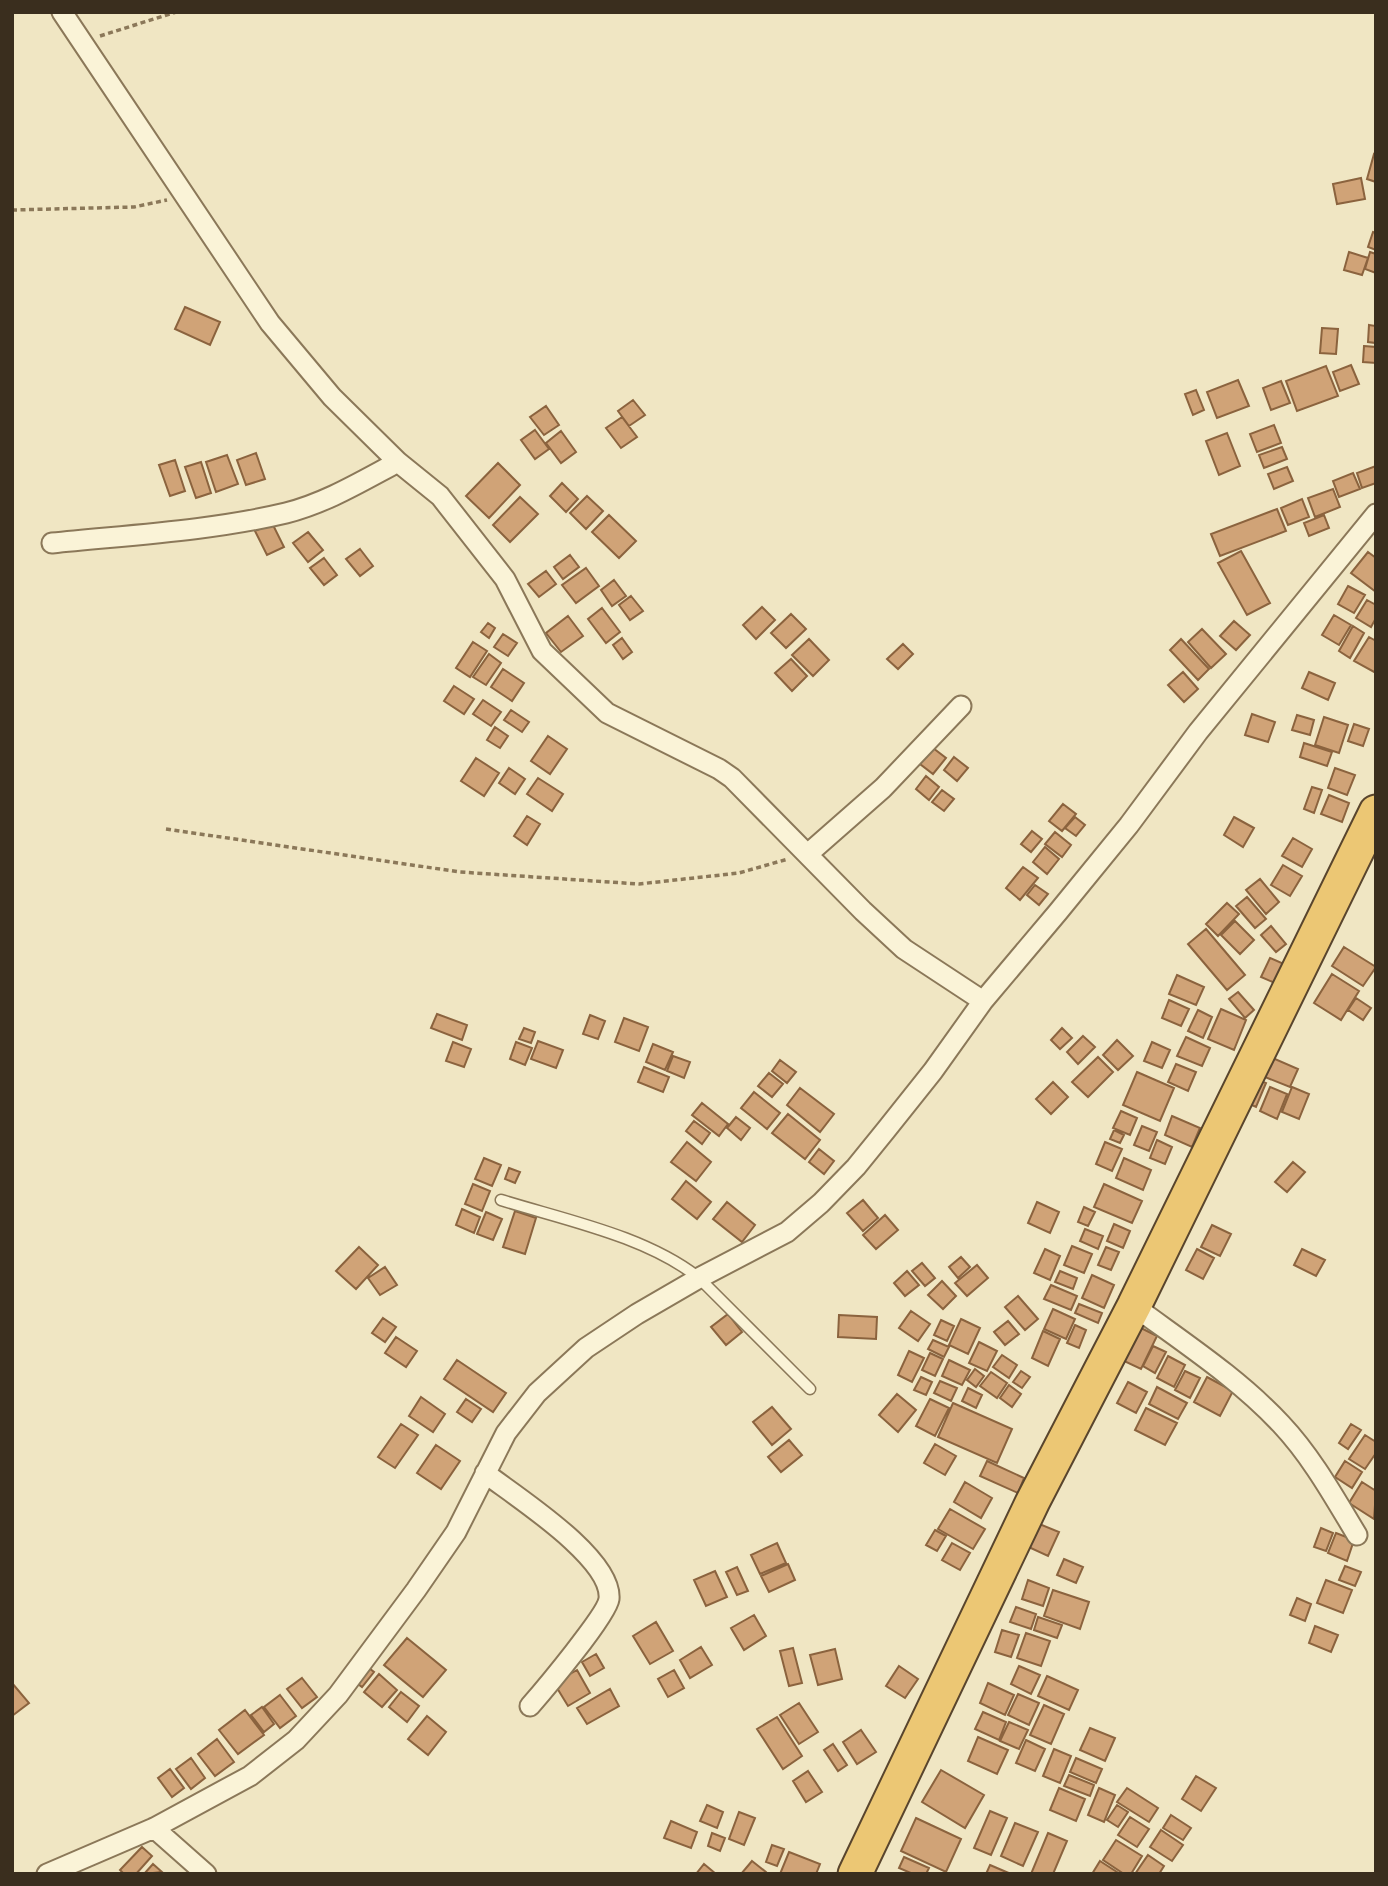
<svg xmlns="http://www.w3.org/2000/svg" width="1388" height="1886" viewBox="0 0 1388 1886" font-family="'Libre Baskerville',serif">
<rect width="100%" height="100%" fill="#f0e6c3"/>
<!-- building -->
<path fill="#d0a377" stroke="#8b633e" stroke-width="2" d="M1374,154L1376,155V182L1367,179Z
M1361,178L1365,199L1337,204L1333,184Z
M1373,232L1376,233V250L1368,247Z
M1349,252L1368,258L1362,275L1344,270Z
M1370,252L1376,254V273L1365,269Z
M185,307L220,322L210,345L175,329Z
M1369,325L1376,326V343L1368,342Z
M1322,328L1338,329L1336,354L1320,353Z
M1364,346L1376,347V363L1363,362Z
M1351,365L1359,384L1340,391L1333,372Z
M1326,366L1338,396L1297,411L1286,381Z
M1238,380L1249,406L1217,418L1207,392Z
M1281,381L1290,403L1271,410L1263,388Z
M1196,390L1204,410L1193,415L1185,394Z
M633,400L645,415L629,426L618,411Z
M546,406L559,425L544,435L530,417Z
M622,417L637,437L621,448L606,428Z
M1274,425L1281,443L1257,452L1250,434Z
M535,430L549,449L535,459L521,440Z
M561,431L576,452L561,463L546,443Z
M1227,433L1240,466L1219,475L1206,441Z
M1282,447L1287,459L1264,468L1259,455Z
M256,453L265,479L246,485L237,460Z
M227,455L238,484L216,492L206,462Z
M175,460L185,491L170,496L159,465Z
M201,462L211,493L196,498L185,467Z
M498,463L520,485L489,518L466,496Z
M1376,466V483L1362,488L1357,473Z
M1287,467L1293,481L1274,489L1268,474Z
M1353,473L1360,489L1339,497L1333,481Z
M562,483L578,499L566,512L550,496Z
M1333,489L1340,507L1315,517L1308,498Z
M587,496L603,511L586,529L570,513Z
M520,497L538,514L510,542L493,525Z
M1302,499L1309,517L1288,525L1281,508Z
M1277,509L1286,531L1220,556L1211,534Z
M609,515L636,541L619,558L592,532Z
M1324,515L1329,528L1309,536L1304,523Z
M272,523L284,547L267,555L255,531Z
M308,532L323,550L308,562L293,543Z
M360,549L373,566L360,576L346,559Z
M1241,551L1270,603L1247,615L1218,563Z
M1368,552L1376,558V592L1351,573Z
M570,555L579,567L563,579L554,567Z
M324,558L337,575L324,585L310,568Z
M586,568L599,586L576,603L562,585Z
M546,571L556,584L539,597L528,584Z
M614,580L626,596L612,606L601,590Z
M1348,586L1365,595L1354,613L1338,604Z
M631,596L643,611L630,620L619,605Z
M1367,600L1376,605V618L1371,627L1356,618Z
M762,607L775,620L756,639L743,625Z
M602,608L620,632L606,643L588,619Z
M791,614L806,629L786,648L771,633Z
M1334,615L1351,625L1339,645L1322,635Z
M568,616L583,636L561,652L546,633Z
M1234,621L1250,635L1236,650L1220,636Z
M488,623L495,628L489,638L481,632Z
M1353,626L1364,633L1350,658L1339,651Z
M1202,629L1226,654L1211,668L1188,642Z
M503,634L517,643L508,656L494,647Z
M1369,637L1376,641V673L1354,661Z
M622,638L632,652L623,659L613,645Z
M809,639L829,660L813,676L792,655Z
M1181,639L1209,669L1198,680L1170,650Z
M473,642L487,651L470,677L456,668Z
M903,644L913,654L898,669L887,659Z
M489,654L501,663L486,685L473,677Z
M791,659L807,676L792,691L775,673Z
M503,669L524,683L512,701L491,687Z
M1183,672L1198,689L1184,702L1168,685Z
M1309,672L1335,683L1328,700L1302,688Z
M454,686L474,699L464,714L444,701Z
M483,700L501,712L491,726L473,714Z
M511,710L529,722L522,732L504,720Z
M1252,714L1275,722L1268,742L1245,735Z
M1297,715L1314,720L1310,735L1292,730Z
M1324,717L1348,725L1339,753L1315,745Z
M1354,724L1369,729L1363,746L1348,741Z
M495,727L508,736L500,748L487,740Z
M548,736L567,749L550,774L531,761Z
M1304,743L1332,752L1327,766L1300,757Z
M933,748L946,758L933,774L920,764Z
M954,757L968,768L957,781L944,770Z
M476,758L499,773L484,796L461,781Z
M509,768L525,779L515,794L499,783Z
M1335,768L1355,775L1347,795L1328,788Z
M926,776L939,787L929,800L916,789Z
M538,778L563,794L552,811L527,794Z
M1312,787L1322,790L1314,813L1304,809Z
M942,790L954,799L944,811L932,802Z
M1329,795L1349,803L1342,822L1321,814Z
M1063,804L1076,814L1062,831L1049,821Z
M527,816L540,824L527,845L514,836Z
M1075,817L1085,825L1076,836L1065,828Z
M1234,817L1254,828L1243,847L1224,835Z
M1032,831L1042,839L1031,852L1021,844Z
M1055,832L1071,845L1062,857L1045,844Z
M1293,838L1312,849L1302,867L1282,856Z
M1045,847L1059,859L1047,874L1033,862Z
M1283,865L1302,876L1290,896L1271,885Z
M1023,867L1038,878L1020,900L1006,888Z
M1260,879L1279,902L1266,914L1246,890Z
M1035,885L1048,894L1039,905L1027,895Z
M1247,897L1266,919L1255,928L1236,906Z
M1227,903L1239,914L1218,936L1206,924Z
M1235,921L1254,940L1240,954L1221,935Z
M1271,926L1286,944L1276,952L1261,935Z
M1206,929L1245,975L1227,990L1188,944Z
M1344,947L1376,967L1363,986L1332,966Z
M1270,958L1284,964L1275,983L1261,977Z
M1332,974L1359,991L1341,1020L1314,1003Z
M1177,975L1204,987L1196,1005L1169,994Z
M1238,992L1254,1010L1245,1018L1229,999Z
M1356,998L1371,1008L1363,1020L1348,1010Z
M1169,1000L1189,1009L1181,1026L1162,1018Z
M1221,1009L1246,1020L1234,1050L1208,1039Z
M1198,1010L1212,1017L1203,1038L1188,1031Z
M437,1014L467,1025L462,1040L431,1028Z
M590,1015L605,1021L598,1039L583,1034Z
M624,1018L648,1027L639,1051L615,1042Z
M524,1028L535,1032L531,1043L519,1039Z
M1062,1028L1072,1038L1060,1049L1051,1040Z
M1083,1036L1095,1047L1078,1064L1067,1052Z
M1186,1037L1210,1048L1202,1066L1177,1056Z
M1117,1040L1133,1056L1118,1070L1103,1055Z
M538,1041L563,1050L556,1068L531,1059Z
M453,1042L471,1049L464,1067L446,1061Z
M516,1042L532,1048L525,1065L510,1059Z
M1152,1042L1170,1050L1162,1068L1144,1061Z
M653,1044L673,1052L665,1070L646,1062Z
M673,1056L690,1062L684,1078L667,1071Z
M1268,1056L1298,1069L1290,1087L1260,1075Z
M1098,1057L1113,1072L1088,1097L1072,1082Z
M780,1060L796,1072L787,1083L772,1071Z
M1176,1064L1196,1072L1188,1091L1168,1082Z
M644,1067L669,1077L663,1092L638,1082Z
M1137,1072L1174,1088L1160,1121L1123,1105Z
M769,1073L783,1084L772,1097L758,1086Z
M1255,1079L1266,1083L1256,1107L1245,1102Z
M1053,1082L1068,1097L1051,1114L1036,1099Z
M1270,1087L1287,1094L1277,1119L1260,1111Z
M1292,1087L1309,1094L1299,1119L1282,1112Z
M800,1088L834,1114L820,1132L787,1105Z
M754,1092L780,1113L767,1129L741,1108Z
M702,1103L728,1124L719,1136L692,1115Z
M1121,1111L1137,1118L1130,1135L1113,1128Z
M788,1114L820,1140L805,1159L772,1133Z
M1172,1116L1200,1128L1192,1147L1165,1135Z
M736,1117L750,1128L741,1140L727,1128Z
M694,1121L710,1133L702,1144L686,1131Z
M1142,1126L1157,1132L1149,1151L1134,1145Z
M1114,1130L1124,1135L1120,1143L1110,1139Z
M1157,1140L1172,1147L1165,1164L1150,1158Z
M687,1142L711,1162L696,1181L671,1162Z
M1105,1142L1122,1149L1112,1171L1096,1164Z
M819,1149L834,1161L824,1174L809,1162Z
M484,1158L501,1165L492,1186L475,1179Z
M1124,1158L1151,1170L1143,1190L1116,1178Z
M1293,1162L1305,1172L1287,1192L1275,1182Z
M509,1168L520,1172L515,1183L505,1179Z
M686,1181L711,1202L697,1219L672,1199Z
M473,1184L490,1191L482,1211L465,1204Z
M1104,1184L1142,1201L1132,1223L1094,1207Z
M863,1200L878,1218L863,1231L847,1213Z
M727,1202L755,1225L742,1242L713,1219Z
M1037,1202L1059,1212L1050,1233L1028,1223Z
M1084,1207L1095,1212L1088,1226L1078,1222Z
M462,1209L480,1217L474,1233L456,1225Z
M515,1211L536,1218L525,1254L503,1247Z
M486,1212L502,1219L493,1240L477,1234Z
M885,1215L898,1230L876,1249L863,1235Z
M1114,1224L1130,1231L1123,1248L1107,1241Z
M1212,1225L1231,1234L1220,1256L1201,1247Z
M1085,1229L1103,1236L1098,1249L1080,1241Z
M1072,1246L1092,1254L1084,1273L1064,1265Z
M359,1247L378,1265L356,1289L336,1271Z
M1106,1247L1119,1252L1111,1270L1098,1265Z
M1045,1249L1060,1256L1050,1280L1034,1273Z
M1197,1249L1214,1258L1203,1279L1186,1270Z
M1302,1249L1325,1260L1316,1276L1294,1265Z
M961,1257L970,1267L958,1278L949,1267Z
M922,1263L935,1278L925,1286L912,1271Z
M977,1265L988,1278L967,1296L955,1283Z
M385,1267L397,1285L380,1295L368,1278Z
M907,1271L919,1285L905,1296L894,1283Z
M1060,1271L1077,1278L1073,1289L1055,1282Z
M1092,1275L1114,1285L1104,1308L1082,1298Z
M942,1281L956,1296L943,1309L928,1295Z
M1051,1285L1077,1296L1071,1310L1044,1299Z
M1018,1296L1038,1319L1025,1330L1005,1307Z
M1079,1304L1102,1313L1098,1323L1075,1313Z
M1053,1309L1075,1319L1066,1339L1044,1329Z
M911,1311L930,1324L918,1341L899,1328Z
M728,1314L742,1332L726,1345L711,1327Z
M839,1315L877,1317L876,1339L838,1337Z
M383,1318L396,1327L385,1342L372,1333Z
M961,1319L980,1328L968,1354L949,1345Z
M941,1320L954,1326L947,1341L934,1335Z
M1008,1321L1019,1334L1005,1345L994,1332Z
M1075,1325L1086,1330L1079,1348L1067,1343Z
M1139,1327L1157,1336L1141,1369L1122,1360Z
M1043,1331L1060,1339L1048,1366L1032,1358Z
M396,1337L417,1351L406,1367L385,1353Z
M933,1340L949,1347L944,1357L928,1349Z
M979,1342L997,1351L987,1371L969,1363Z
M1153,1346L1166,1352L1155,1373L1143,1366Z
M909,1351L924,1358L912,1382L898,1375Z
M930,1353L943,1359L935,1376L922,1370Z
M1002,1355L1017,1365L1009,1378L993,1367Z
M1168,1356L1185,1365L1174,1387L1157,1378Z
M457,1360L506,1393L493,1412L444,1379Z
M949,1360L970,1370L962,1385L942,1376Z
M975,1369L984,1376L976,1387L967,1380Z
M1021,1371L1030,1377L1022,1388L1013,1382Z
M1185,1371L1200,1378L1190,1398L1175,1390Z
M991,1372L1007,1383L997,1398L980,1386Z
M921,1377L932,1382L926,1395L914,1390Z
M1207,1377L1233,1391L1220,1416L1194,1402Z
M940,1381L957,1388L951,1401L934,1393Z
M1128,1382L1147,1392L1136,1413L1117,1403Z
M1009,1385L1021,1394L1012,1407L1000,1398Z
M1157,1387L1187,1403L1178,1419L1149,1404Z
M968,1388L982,1395L976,1408L962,1401Z
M897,1394L916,1410L898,1432L879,1415Z
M421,1397L445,1414L433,1432L409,1416Z
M466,1399L481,1409L472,1422L457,1412Z
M930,1399L949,1408L935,1436L916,1426Z
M953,1403L1012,1429L997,1463L938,1437Z
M772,1407L791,1429L772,1445L753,1422Z
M1146,1408L1177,1423L1165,1445L1135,1430Z
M401,1424L418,1435L395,1468L378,1457Z
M1351,1424L1361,1430L1348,1449L1339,1443Z
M1365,1435L1376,1442V1453L1365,1469L1349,1459Z
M789,1440L802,1455L781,1472L768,1457Z
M935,1444L956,1456L945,1475L924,1463Z
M436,1445L460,1461L441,1489L417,1473Z
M987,1461L1024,1478L1018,1493L980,1476Z
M1345,1461L1362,1472L1352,1488L1335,1477Z
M965,1482L992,1498L981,1518L954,1502Z
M1362,1482L1376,1491L1374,1519L1349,1503Z
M950,1509L985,1529L973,1549L938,1529Z
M1032,1521L1059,1532L1048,1556L1022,1544Z
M1321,1528L1333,1533L1326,1551L1314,1547Z
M935,1530L946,1536L937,1551L926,1545Z
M1336,1533L1354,1540L1347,1561L1328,1553Z
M777,1543L786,1563L760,1574L751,1555Z
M952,1543L970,1553L960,1570L942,1560Z
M1064,1559L1083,1567L1076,1583L1057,1575Z
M788,1564L795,1580L769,1592L761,1576Z
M1345,1566L1361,1572L1355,1586L1339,1580Z
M737,1567L748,1591L737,1595L726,1572Z
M715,1571L727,1597L706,1606L694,1580Z
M1028,1580L1049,1588L1043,1606L1022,1599Z
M1326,1580L1352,1590L1343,1613L1317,1603Z
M1053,1590L1089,1602L1080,1629L1044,1616Z
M1297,1598L1311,1604L1305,1621L1290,1615Z
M1016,1607L1036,1614L1031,1629L1010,1622Z
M754,1615L766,1636L744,1650L731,1628Z
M1038,1617L1062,1625L1057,1638L1034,1630Z
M656,1622L673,1651L650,1664L633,1636Z
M1315,1626L1338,1635L1331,1652L1309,1643Z
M1002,1630L1019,1635L1011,1657L995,1652Z
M1026,1633L1050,1641L1041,1666L1017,1658Z
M407,1638L446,1670L423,1697L384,1665Z
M701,1647L712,1665L690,1678L680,1660Z
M793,1648L802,1683L789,1686L780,1651Z
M835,1649L842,1679L818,1685L810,1655Z
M596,1654L604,1668L590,1676L582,1662Z
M365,1665L374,1672L362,1687L353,1680Z
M899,1666L918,1679L905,1698L886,1686Z
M1019,1666L1040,1675L1031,1694L1011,1684Z
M577,1670L590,1693L568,1706L554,1683Z
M674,1670L684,1688L668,1697L658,1679Z
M379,1674L397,1690L382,1707L364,1692Z
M1047,1676L1078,1690L1069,1710L1038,1696Z
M302,1678L317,1697L302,1708L287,1689Z
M12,1683L29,1703L12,1716Z
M988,1683L1014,1695L1005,1715L980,1703Z
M610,1689L619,1706L587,1724L577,1708Z
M401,1692L419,1706L407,1722L389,1707Z
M1018,1694L1039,1703L1029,1725L1008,1715Z
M280,1695L296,1716L280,1728L264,1707Z
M799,1703L818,1732L799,1744L780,1715Z
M1044,1705L1064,1714L1051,1744L1030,1735Z
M262,1707L274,1724L264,1732L251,1715Z
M245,1710L264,1735L238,1754L219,1730Z
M983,1712L1006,1722L999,1740L975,1729Z
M427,1716L446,1732L428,1755L408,1739Z
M777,1717L802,1756L783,1769L757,1729Z
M1009,1722L1028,1730L1019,1749L1000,1741Z
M1090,1728L1115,1738L1105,1761L1080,1750Z
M861,1730L876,1752L857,1764L843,1742Z
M978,1737L1008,1750L997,1774L968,1761Z
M217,1739L234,1762L215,1776L198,1754Z
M1026,1740L1045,1749L1035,1771L1016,1763Z
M833,1744L847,1765L838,1771L824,1750Z
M1054,1749L1071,1756L1060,1783L1043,1776Z
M191,1758L205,1778L191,1789L176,1769Z
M1076,1758L1102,1769L1096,1783L1070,1772Z
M170,1769L184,1788L172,1797L158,1778Z
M941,1770L984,1795L965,1828L922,1802Z
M808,1771L822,1792L806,1802L793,1781Z
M1069,1775L1094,1785L1090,1796L1064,1786Z
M1196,1776L1216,1788L1201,1811L1182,1799Z
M1059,1788L1085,1799L1076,1821L1050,1810Z
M1099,1788L1115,1795L1104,1822L1088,1815Z
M1127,1788L1158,1808L1149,1822L1117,1802Z
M707,1805L723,1812L717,1828L700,1821Z
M1117,1805L1128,1812L1118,1827L1107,1820Z
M990,1811L1007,1818L991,1855L974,1848Z
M739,1812L755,1818L744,1845L729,1839Z
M1171,1815L1191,1828L1183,1840L1163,1828Z
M1130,1817L1149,1829L1137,1847L1118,1835Z
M916,1818L961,1839L946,1872L901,1851Z
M671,1821L697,1832L691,1848L664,1838Z
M1015,1823L1038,1832L1023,1866L1001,1856Z
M1161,1830L1183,1845L1172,1861L1150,1847Z
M712,1833L725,1838L720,1851L708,1846Z
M1048,1833L1067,1841L1053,1874H1031Z
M1116,1840L1142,1856L1131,1874H1124L1103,1860Z
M772,1845L784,1849L777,1866L766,1862Z
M142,1847L152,1856L136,1874H124L120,1870Z
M789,1852L820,1864L816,1874H780Z
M1148,1855L1164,1866L1159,1874H1135Z
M904,1857L929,1868L926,1874H913L899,1868Z
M752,1861L766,1872L765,1874H741Z
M1100,1861L1120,1874H1092Z
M153,1864L162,1872L144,1874Z
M704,1864L716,1874H696Z
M990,1865L1011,1874H986Z"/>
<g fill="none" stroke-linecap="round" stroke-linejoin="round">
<defs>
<path id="service" d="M501,1200C565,1220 646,1236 699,1278L810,1389"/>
<path id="minor" d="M62,12L270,323L332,397L398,462L440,496L505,579L542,651L607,713L719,769L732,778L863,911L904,949L983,1001
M52,543C129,535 210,531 286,513C326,503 362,481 398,462
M809,853L883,788L961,706
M1134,1306C1184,1343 1238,1378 1281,1424C1312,1457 1334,1497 1357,1535
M485,1473C515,1496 613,1558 609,1599C607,1615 544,1690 530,1706
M154,1828L206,1874
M47,1874L154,1828L250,1776L296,1740L338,1695L416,1590L456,1532L506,1433L537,1393L586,1348L637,1314L699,1278L787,1232L821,1203L856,1167L886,1130L933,1071L983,1001L1058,912L1129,825L1198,732L1376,514"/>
<path id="trunk" d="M855,1874L1033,1501L1134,1306L1376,812"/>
</defs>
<!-- service casing -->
<use href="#service" stroke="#8b7859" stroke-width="13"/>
<!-- minor casing -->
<use href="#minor" stroke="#8b7859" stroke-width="23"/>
<!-- trunk casing -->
<use href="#trunk" stroke="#59452d" stroke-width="37"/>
<!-- path -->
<path stroke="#8b7859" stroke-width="3.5" stroke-dasharray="5 3.5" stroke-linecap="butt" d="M100,36L176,12
M12,210L134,207L167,200
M166,829L460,872L639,884L739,873L788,859"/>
<!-- service -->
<use href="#service" stroke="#faf3d7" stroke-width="10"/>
<!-- minor -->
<use href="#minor" stroke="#faf3d7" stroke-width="19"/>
<!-- trunk -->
<use href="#trunk" stroke="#ecc774" stroke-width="33"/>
</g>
<!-- border -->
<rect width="1388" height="1886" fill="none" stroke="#3a2e1e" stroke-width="28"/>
</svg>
